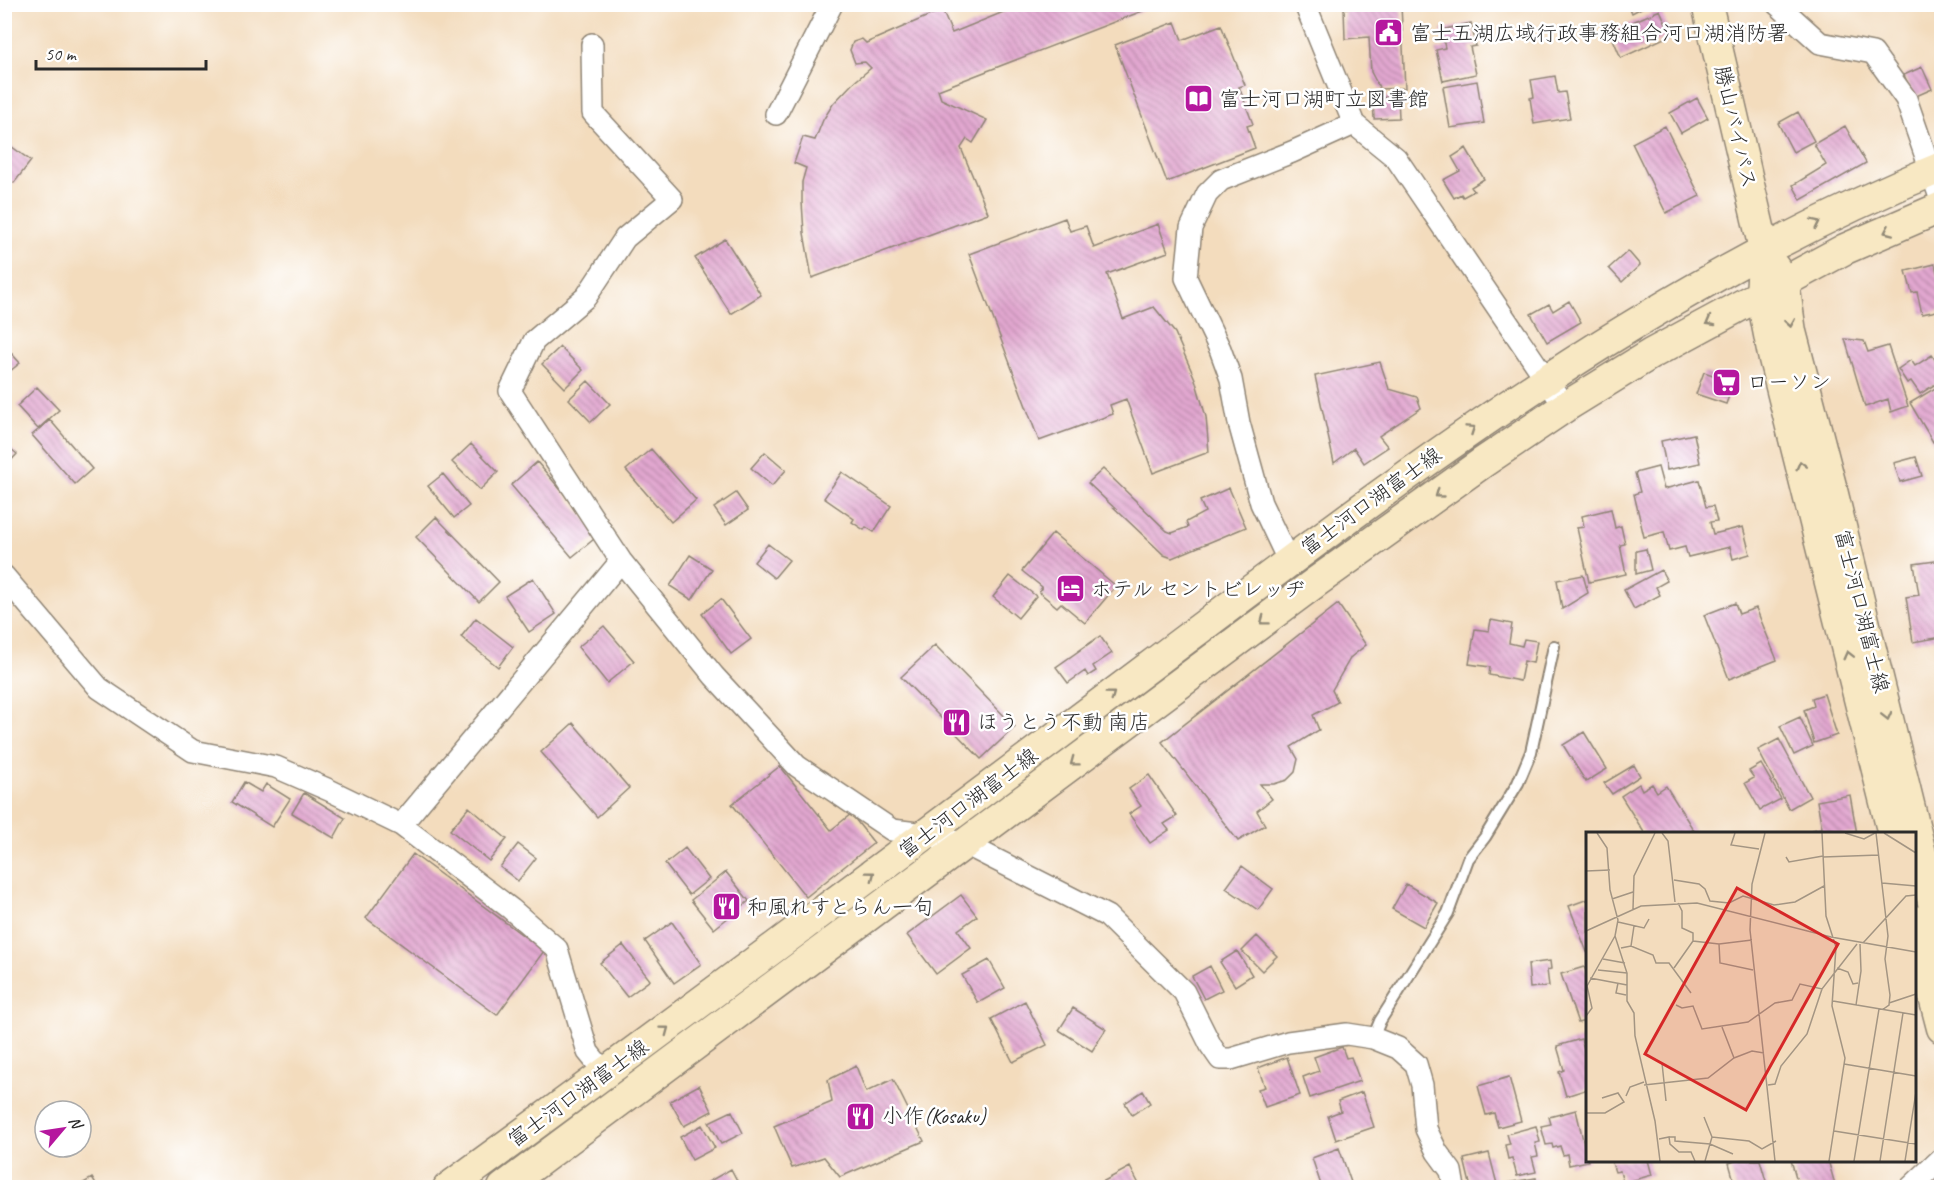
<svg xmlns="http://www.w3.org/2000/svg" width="1946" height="1192" viewBox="0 0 1946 1192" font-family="Caveat,'Klee One',sans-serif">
<defs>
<pattern id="building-back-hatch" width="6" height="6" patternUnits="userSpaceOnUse" patternTransform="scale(1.5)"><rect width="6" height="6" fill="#e2a7d0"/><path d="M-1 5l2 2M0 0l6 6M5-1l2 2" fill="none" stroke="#b788a9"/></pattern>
</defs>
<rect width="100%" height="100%" fill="#fff"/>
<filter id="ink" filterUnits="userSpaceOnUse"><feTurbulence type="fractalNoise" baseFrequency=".0167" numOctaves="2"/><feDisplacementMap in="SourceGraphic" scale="12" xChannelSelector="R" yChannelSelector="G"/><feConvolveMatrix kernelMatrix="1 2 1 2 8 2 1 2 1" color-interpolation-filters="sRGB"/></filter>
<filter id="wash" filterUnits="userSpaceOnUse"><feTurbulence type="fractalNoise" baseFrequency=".008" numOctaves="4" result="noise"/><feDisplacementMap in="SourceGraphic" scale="24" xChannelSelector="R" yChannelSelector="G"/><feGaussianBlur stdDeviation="1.35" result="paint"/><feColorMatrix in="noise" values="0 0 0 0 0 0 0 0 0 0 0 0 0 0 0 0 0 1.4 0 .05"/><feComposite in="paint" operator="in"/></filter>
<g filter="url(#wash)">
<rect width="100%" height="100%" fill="#f3dcbd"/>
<g id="blocks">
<!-- building -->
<path fill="url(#building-back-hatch)" d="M1023,4H1143L1145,10L938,90L941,99L987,120L973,143L967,139L961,148L988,213L812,278L804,233L802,202V182L806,168L794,163L803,137L815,140L823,120L833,104L852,84L871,68L865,62L855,63L850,50L853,42L862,39L866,43L942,10L952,33Z
M1359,4H1371V7L1401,5L1405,88L1380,89L1371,72L1369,37L1345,39L1344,8L1359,7Z
M1628,4H1649L1632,13Z
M1660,10L1671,35L1621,58L1610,32Z
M1175,22L1182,40L1221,25L1245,85L1239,87L1253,124L1247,126L1255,148L1167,182L1115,45Z
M1471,23L1476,46L1470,47L1476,74L1443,81L1436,50L1445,48L1441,30Z
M1922,67L1932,89L1914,97L1904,75Z
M1555,76L1558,93L1565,92L1570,118L1534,124L1530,98L1534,97L1531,80Z
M1477,81L1484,123L1450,128L1443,87Z
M1398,97L1399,118L1374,119L1373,98Z
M1697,98L1708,118L1681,133L1670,113Z
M1798,112L1814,141L1793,152L1778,123Z
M1665,126L1700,196L1666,213L1632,143Z
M1845,126L1866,163L1801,200L1793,185L1826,165L1814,144Z
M4,141L31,161L14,183L4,176Z
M1466,148L1484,179L1471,187L1474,191L1463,197L1461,194L1454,198L1443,180L1460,171L1452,157Z
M1065,218L1070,231L1086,226L1094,248L1158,224L1168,252L1107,274L1123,319L1154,307L1175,333L1195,379L1206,417L1209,452L1153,473L1126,399L1110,405L1113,414L1039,441L969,254Z
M725,239L761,295L731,314L695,258Z
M1628,251L1640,265L1622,282L1609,268Z
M1935,264L1941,287L1938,288L1942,310L1922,314L1917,292L1912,293L1906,271Z
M1569,301L1581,322L1547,342L1531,314L1549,304L1553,311Z
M1845,339L1864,341L1868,352L1888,346L1908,406L1891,412L1888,399L1865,407Z
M4,345L20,363L4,376Z
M560,347L583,370L565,388L542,364Z
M1932,355L1938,364L1942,361V380L1920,394L1911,381L1907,383L1898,369L1911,360L1915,366Z
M1380,362L1389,389L1417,397L1421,408L1379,436L1388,447L1364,463L1354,448L1334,463L1315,376Z
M1704,372L1734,382L1726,404L1696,394Z
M588,381L610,404L591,422L569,399Z
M1942,384V437L1933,442L1910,403Z
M37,387L59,410L38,429L17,406Z
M50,420L92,469L75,484L32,435Z
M1694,434L1700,463L1667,470L1661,441Z
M4,443L17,454L4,468Z
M471,444L498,472L480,490L452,462Z
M651,449L696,500L671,522L626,470Z
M765,452L786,470L772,486L751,468Z
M1916,457L1922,476L1900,482L1894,463Z
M537,462L599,535L572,557L511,485Z
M1658,467L1664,489L1699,480L1706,507L1713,506L1717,521L1710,522L1713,534L1743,527L1750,554L1733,559L1730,547L1688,557L1685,547L1669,551L1664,532L1644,537L1634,494L1640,492L1635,473Z
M1103,469L1167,531L1172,533L1188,527L1186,522L1205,512L1200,501L1229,488L1246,527L1172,558L1164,555L1088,483Z
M842,472L891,506L874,532L866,527L864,530L852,522L854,519L824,498Z
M443,474L469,506L454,518L428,486Z
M736,493L748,510L726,525L714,508Z
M1611,509L1615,528L1621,526L1625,544L1620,545L1626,574L1589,582L1577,528L1584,527L1582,516Z
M436,517L499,582L479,602L416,537Z
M1053,533L1116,586L1085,623L1061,603L1057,607L1039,592L1042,587L1022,571Z
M768,544L789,560L774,578L754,562Z
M1646,549L1651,570L1636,574V551Z
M690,555L712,569L692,600L670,586Z
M1942,560V637L1913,642L1906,597L1919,595L1914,564Z
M1661,570L1667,581L1656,587L1660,595L1634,609L1624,590Z
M1583,575L1588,593L1562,609L1557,580Z
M1010,576L1036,596L1018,618L993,597Z
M533,578L556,614L529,632L505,596Z
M721,599L751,639L731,654L702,614Z
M1735,603L1739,614L1756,608L1777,660L1729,679L1704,615Z
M1338,604L1366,645L1351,657L1332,690L1338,702L1313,715L1319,730L1291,747L1298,759L1295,772L1287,780L1274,784H1260L1272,799L1257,811L1265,825L1238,841L1162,742Z
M476,618L513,647L498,667L461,637Z
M1491,620L1512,624L1509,643L1522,646L1524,639L1537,641L1533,663L1524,661L1520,681L1489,675L1490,667L1469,664L1475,629L1489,631Z
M604,626L634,661L607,683L578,647Z
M1100,636L1112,653L1093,666L1096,671L1088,676L1085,671L1068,683L1056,667Z
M935,645L1015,727L981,759L901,677Z
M1824,694L1837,735L1814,743L1804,710L1814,706L1812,698Z
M1800,717L1813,746L1794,755L1780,726Z
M573,723L629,788L597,817L541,752Z
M1584,732L1607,769L1586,782L1563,745Z
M1779,739L1810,797L1789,809L1758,750Z
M1761,764L1781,799L1760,810L1745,783L1754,778L1749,771Z
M1634,765L1640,776L1612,794L1604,783Z
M780,766L831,830L851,814L874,843L806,897L732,804Z
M1149,775L1177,816L1164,824L1169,830L1150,843L1129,814L1141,806L1129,789Z
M244,782L261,792L266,784L290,799L272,827L232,802Z
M1639,784L1642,790L1652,784L1657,792L1666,786L1696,834H1645L1621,796Z
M304,793L345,818L334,838L292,813Z
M1850,795L1857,834H1813L1812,830L1822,828L1817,801Z
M469,807L507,839L489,861L450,830Z
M518,844L536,858L518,881L500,867Z
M685,848L709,879L689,895L665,864Z
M413,854L544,951L497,1015L366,918Z
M1242,866L1273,889L1258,910L1226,888Z
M726,872L749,901L714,929L691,900Z
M1406,884L1438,903L1424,927L1392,909Z
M961,895L977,916L958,930L971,948L936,974L907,935Z
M1588,899V952H1587L1569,906Z
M672,922L701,964L674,983L645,941Z
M1257,936L1277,956L1262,971L1242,951Z
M623,945L650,980L627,997L600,963Z
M1237,951L1252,975L1235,986L1220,962Z
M989,960L1005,988L978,1003L962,975Z
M1550,961L1551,969L1547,970L1549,986L1530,988L1528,964Z
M1210,966L1222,990L1204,999L1192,976Z
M1584,967L1588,974V1020L1578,1023L1561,974Z
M1025,1001L1047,1045L1013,1062L991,1019Z
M1073,1008L1106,1029L1092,1051L1059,1030Z
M1581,1039L1584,1050L1588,1049V1089L1566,1096L1559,1072L1564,1070L1557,1046Z
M1342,1047L1346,1058L1351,1057L1360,1081L1310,1098L1303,1077L1319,1071L1314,1057Z
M1287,1057L1300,1095L1265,1107L1258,1089L1265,1087L1258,1068Z
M856,1066L866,1092L893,1079L924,1141L840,1177L824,1157L792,1168L774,1126L832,1102L828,1080Z
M1509,1077L1521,1121L1498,1127L1494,1113L1486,1115L1478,1086Z
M699,1085L712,1111L684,1126L670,1101Z
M1143,1091L1150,1103L1132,1115L1125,1103Z
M1362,1092L1374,1127L1336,1140L1328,1116L1341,1111L1338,1101Z
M1576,1110L1588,1161L1569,1165L1567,1154L1563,1155L1560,1146L1553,1148L1552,1144L1546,1145L1541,1126L1551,1124L1549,1117Z
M732,1111L743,1133L721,1144L709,1122Z
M702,1125L715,1148L692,1160L680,1137Z
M1536,1126L1540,1142L1535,1143L1538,1156L1532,1157L1536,1172L1517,1176L1512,1158L1508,1159L1505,1145L1510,1144L1507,1134Z
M1339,1148L1353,1188H1322L1312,1158Z
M1489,1153L1498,1188H1471L1464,1159Z
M1611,1160H1648L1652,1175L1623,1183L1620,1171L1615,1172Z
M1738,1160H1760L1768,1188H1736L1729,1163Z
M1791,1160H1828L1836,1188H1799Z
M1130,1167L1141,1188H1091Z
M731,1169L741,1188H711L708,1182Z
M92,1178L98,1188H75Z
M1536,1178L1537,1188H1507V1183Z
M1942,1180V1188H1930L1929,1184Z
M1424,1181L1428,1188H1411Z"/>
</g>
</g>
<g filter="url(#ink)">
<use href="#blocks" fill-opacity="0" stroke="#8f8474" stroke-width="1.5"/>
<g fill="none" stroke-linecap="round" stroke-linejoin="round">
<defs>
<path id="lane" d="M1373,1038L1380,1021L1448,913L1468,859L1485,837L1518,783L1531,752L1554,646"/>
<path id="street" d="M1305,4L1354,124L1396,158L1565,407
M1777,4L1820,43L1873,53L1906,99L1942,203
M592,44L593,113L672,199L625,238L586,297L534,341L510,391L621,561L714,676L797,766L892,830L926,834L965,844L1107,916L1184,992L1211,1046L1220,1059H1231L1288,1042L1347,1034L1373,1038L1398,1048L1416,1064L1422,1085L1426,1129L1437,1152L1451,1171L1454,1188
M776,114L832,4
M1289,562L1261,503L1239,423L1231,379L1220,349L1186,278L1191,228L1207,194L1221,180L1292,152L1354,124
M4,576L99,688L193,751L276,767L329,790L401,825L511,909L557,949L588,1052L605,1073
M401,825L621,561
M1910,1188L1942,1158"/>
<path id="secondary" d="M1707,4L1764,249L1761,294L1773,355L1893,834
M1774,267L1784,283L1791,332L1831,486L1942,939
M1914,921L1942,1028
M448,1188C684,1016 917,841 1150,666C1400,478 1649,286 1942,167
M503,1188L1316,582L1482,463L1565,407L1651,354L1845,249L1942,207"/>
</defs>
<!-- lane casing -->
<use href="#lane" stroke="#8f8474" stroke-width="14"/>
<!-- street casing -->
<use href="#street" stroke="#8f8474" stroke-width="24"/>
<!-- secondary casing -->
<use href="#secondary" stroke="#8f8474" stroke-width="33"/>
<!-- lane -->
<use href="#lane" stroke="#fff" stroke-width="10"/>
<!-- street -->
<use href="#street" stroke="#fff" stroke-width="21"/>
<!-- secondary -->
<use href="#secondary" stroke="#f8e8c3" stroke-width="30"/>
</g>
<!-- one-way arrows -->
<defs><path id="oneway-chevron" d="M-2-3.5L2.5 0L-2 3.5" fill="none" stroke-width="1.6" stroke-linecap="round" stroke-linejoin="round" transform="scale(1.5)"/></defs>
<g stroke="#928a77">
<use href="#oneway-chevron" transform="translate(1816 223) rotate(-26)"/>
<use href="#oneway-chevron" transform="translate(1888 231) rotate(156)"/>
<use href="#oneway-chevron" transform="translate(1710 322) rotate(151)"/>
<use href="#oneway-chevron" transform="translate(1790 323) rotate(81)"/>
<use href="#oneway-chevron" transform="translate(1471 429) rotate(-34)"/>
<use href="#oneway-chevron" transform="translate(1801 465) rotate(-104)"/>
<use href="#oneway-chevron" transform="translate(1439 494) rotate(144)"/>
<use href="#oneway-chevron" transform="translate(1264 621) rotate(143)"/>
<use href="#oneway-chevron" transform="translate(1848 655) rotate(-104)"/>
<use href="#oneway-chevron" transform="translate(1111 695) rotate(-37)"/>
<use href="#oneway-chevron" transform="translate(1887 716) rotate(76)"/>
<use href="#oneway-chevron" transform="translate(1074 762) rotate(143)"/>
<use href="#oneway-chevron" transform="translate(871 875) rotate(-37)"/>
<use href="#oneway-chevron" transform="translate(665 1030) rotate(-37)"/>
</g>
</g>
<!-- icons -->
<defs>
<symbol id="civic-square" viewBox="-11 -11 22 22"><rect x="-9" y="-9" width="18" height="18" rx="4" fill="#b5179e" stroke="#fff"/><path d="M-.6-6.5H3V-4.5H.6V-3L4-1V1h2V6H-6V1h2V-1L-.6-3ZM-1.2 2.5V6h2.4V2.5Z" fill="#fff"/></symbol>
<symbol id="library-square" viewBox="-11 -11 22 22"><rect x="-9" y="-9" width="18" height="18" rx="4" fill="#b5179e" stroke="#fff"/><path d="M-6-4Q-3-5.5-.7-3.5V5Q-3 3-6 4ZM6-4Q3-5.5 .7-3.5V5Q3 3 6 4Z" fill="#fff"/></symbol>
<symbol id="supermarket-square" viewBox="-11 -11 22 22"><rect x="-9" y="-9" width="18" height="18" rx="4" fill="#b5179e" stroke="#fff"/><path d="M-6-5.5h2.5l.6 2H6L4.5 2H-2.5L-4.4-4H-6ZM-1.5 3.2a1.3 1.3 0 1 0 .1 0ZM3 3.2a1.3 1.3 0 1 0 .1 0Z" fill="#fff"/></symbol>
<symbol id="hotel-square" viewBox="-11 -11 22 22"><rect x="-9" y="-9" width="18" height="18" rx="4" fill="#b5179e" stroke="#fff"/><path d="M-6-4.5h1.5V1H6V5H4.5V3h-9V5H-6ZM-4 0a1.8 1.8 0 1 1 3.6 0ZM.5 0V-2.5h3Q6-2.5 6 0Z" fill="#fff"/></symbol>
<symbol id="restaurant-square" viewBox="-11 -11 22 22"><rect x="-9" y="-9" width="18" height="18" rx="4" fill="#b5179e" stroke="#fff"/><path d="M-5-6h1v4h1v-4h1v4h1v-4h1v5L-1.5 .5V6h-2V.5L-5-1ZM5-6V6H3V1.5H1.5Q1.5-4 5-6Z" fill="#fff"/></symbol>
</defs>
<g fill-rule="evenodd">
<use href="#civic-square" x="1372" y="16" width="33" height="33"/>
<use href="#library-square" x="1182" y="82" width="33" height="33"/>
<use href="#supermarket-square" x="1710" y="366" width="33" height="33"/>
<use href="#hotel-square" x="1054" y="572" width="33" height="33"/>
<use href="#restaurant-square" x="940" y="706" width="33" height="33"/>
<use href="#restaurant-square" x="710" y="890" width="33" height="33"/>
<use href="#restaurant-square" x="844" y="1100" width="33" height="33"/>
</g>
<g text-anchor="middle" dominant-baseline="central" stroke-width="5" stroke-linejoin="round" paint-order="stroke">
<!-- poi labels -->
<g font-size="21" fill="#2b2b2b" stroke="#fff" text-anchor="start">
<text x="1410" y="33">富士五湖広域行政事務組合河口湖消防署</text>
<text x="1219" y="99">富士河口湖町立図書館</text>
<text x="1747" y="382">ローソン</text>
<text x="1091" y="589">ホテル セントビレッヂ</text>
<text x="977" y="722">ほうとう不動 南店</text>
<text x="747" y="907">和風れすとらん一句</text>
<text x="882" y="1116">小作(Kosaku)</text>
</g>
<!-- street labels -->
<g font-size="21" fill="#2b2b2b" stroke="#fff">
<text transform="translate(1736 127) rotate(77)">勝山バイパス</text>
<text transform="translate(1371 501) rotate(-36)">富士河口湖富士線</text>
<text transform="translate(1862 611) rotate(76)">富士河口湖富士線</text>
<text transform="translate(968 803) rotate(-37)">富士河口湖富士線</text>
<text transform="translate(578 1093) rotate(-36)">富士河口湖富士線</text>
</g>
</g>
<!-- overview -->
<g transform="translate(1586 832)">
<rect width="330" height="330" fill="#f3dcbd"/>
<path fill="none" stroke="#a39583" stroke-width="1.5" d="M11,1L21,16L24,58L32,88L29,104L41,141V169L48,181L49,204L69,289L74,329M76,1L82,9L89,70M149,1L145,13L173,17M179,1L166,52L164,98L189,329M236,1L240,84L250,115L246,174L259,226L243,329M259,1L278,7L289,1M290,1L302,104L299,127L304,163L303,173L296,178M298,1L330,21M200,25L203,30L237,24M237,25L293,23M0,39L24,38M88,48L113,52L119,57L124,69L143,71L157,64L188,73L209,70L238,54M296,51L330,54M26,67L47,60M92,71L96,79V96L107,101V109L133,112L166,108M47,77L48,44L69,1M32,90L58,96L63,87M0,99L55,74L111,71L245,105L330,120M277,111L320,64L330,63M133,112L134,131L167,138M45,114L48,94M35,116L45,114L67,123L70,131H83L105,161M17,127L39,131M88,136L107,109M251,136L262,140L267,152L272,151M12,138L41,141M4,146L41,153M32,151L30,161L40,163M247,169L330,183M303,171L330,162M90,173L96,176L107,174L116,197L162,190L189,171L206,168L214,152L236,157L271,112M270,173L275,139L274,112M0,184L6,176L1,154L29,104M136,195L148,226M76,231L80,269M258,232L330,244M58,253L122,246L148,226L166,219L178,221M182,253L189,252L195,234L221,202L236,157M40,264L44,255L58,250M0,281H19L38,270L32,261L16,266M118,285L126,305M248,299L330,312M83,305H89V309L124,312L147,322M73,307L83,305L84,312L93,320H105L109,329M119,329L126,305L163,309L176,317L190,309M268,329L293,177M294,329L317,181M319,329L330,260"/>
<path fill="#d62828" fill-opacity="0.15" stroke="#d62828" stroke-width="3" d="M151,56L252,112L160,278L59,222Z"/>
<rect width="330" height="330" fill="none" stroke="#2b2b2b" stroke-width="3"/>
</g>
<!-- margin -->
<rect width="1946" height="1192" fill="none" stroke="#fff" stroke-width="24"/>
<!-- north arrow -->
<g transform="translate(63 1129) rotate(61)"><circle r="28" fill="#ffffff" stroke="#aaaaaa" stroke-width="1.5"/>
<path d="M0-4.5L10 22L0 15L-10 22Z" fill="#b5179e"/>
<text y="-9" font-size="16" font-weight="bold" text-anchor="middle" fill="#2b2b2b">N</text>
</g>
<!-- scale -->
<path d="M36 60v9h170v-9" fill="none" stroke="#2b2b2b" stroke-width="3"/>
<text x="45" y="60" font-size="18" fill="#2b2b2b" stroke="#ffffff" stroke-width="4.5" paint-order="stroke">50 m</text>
</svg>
